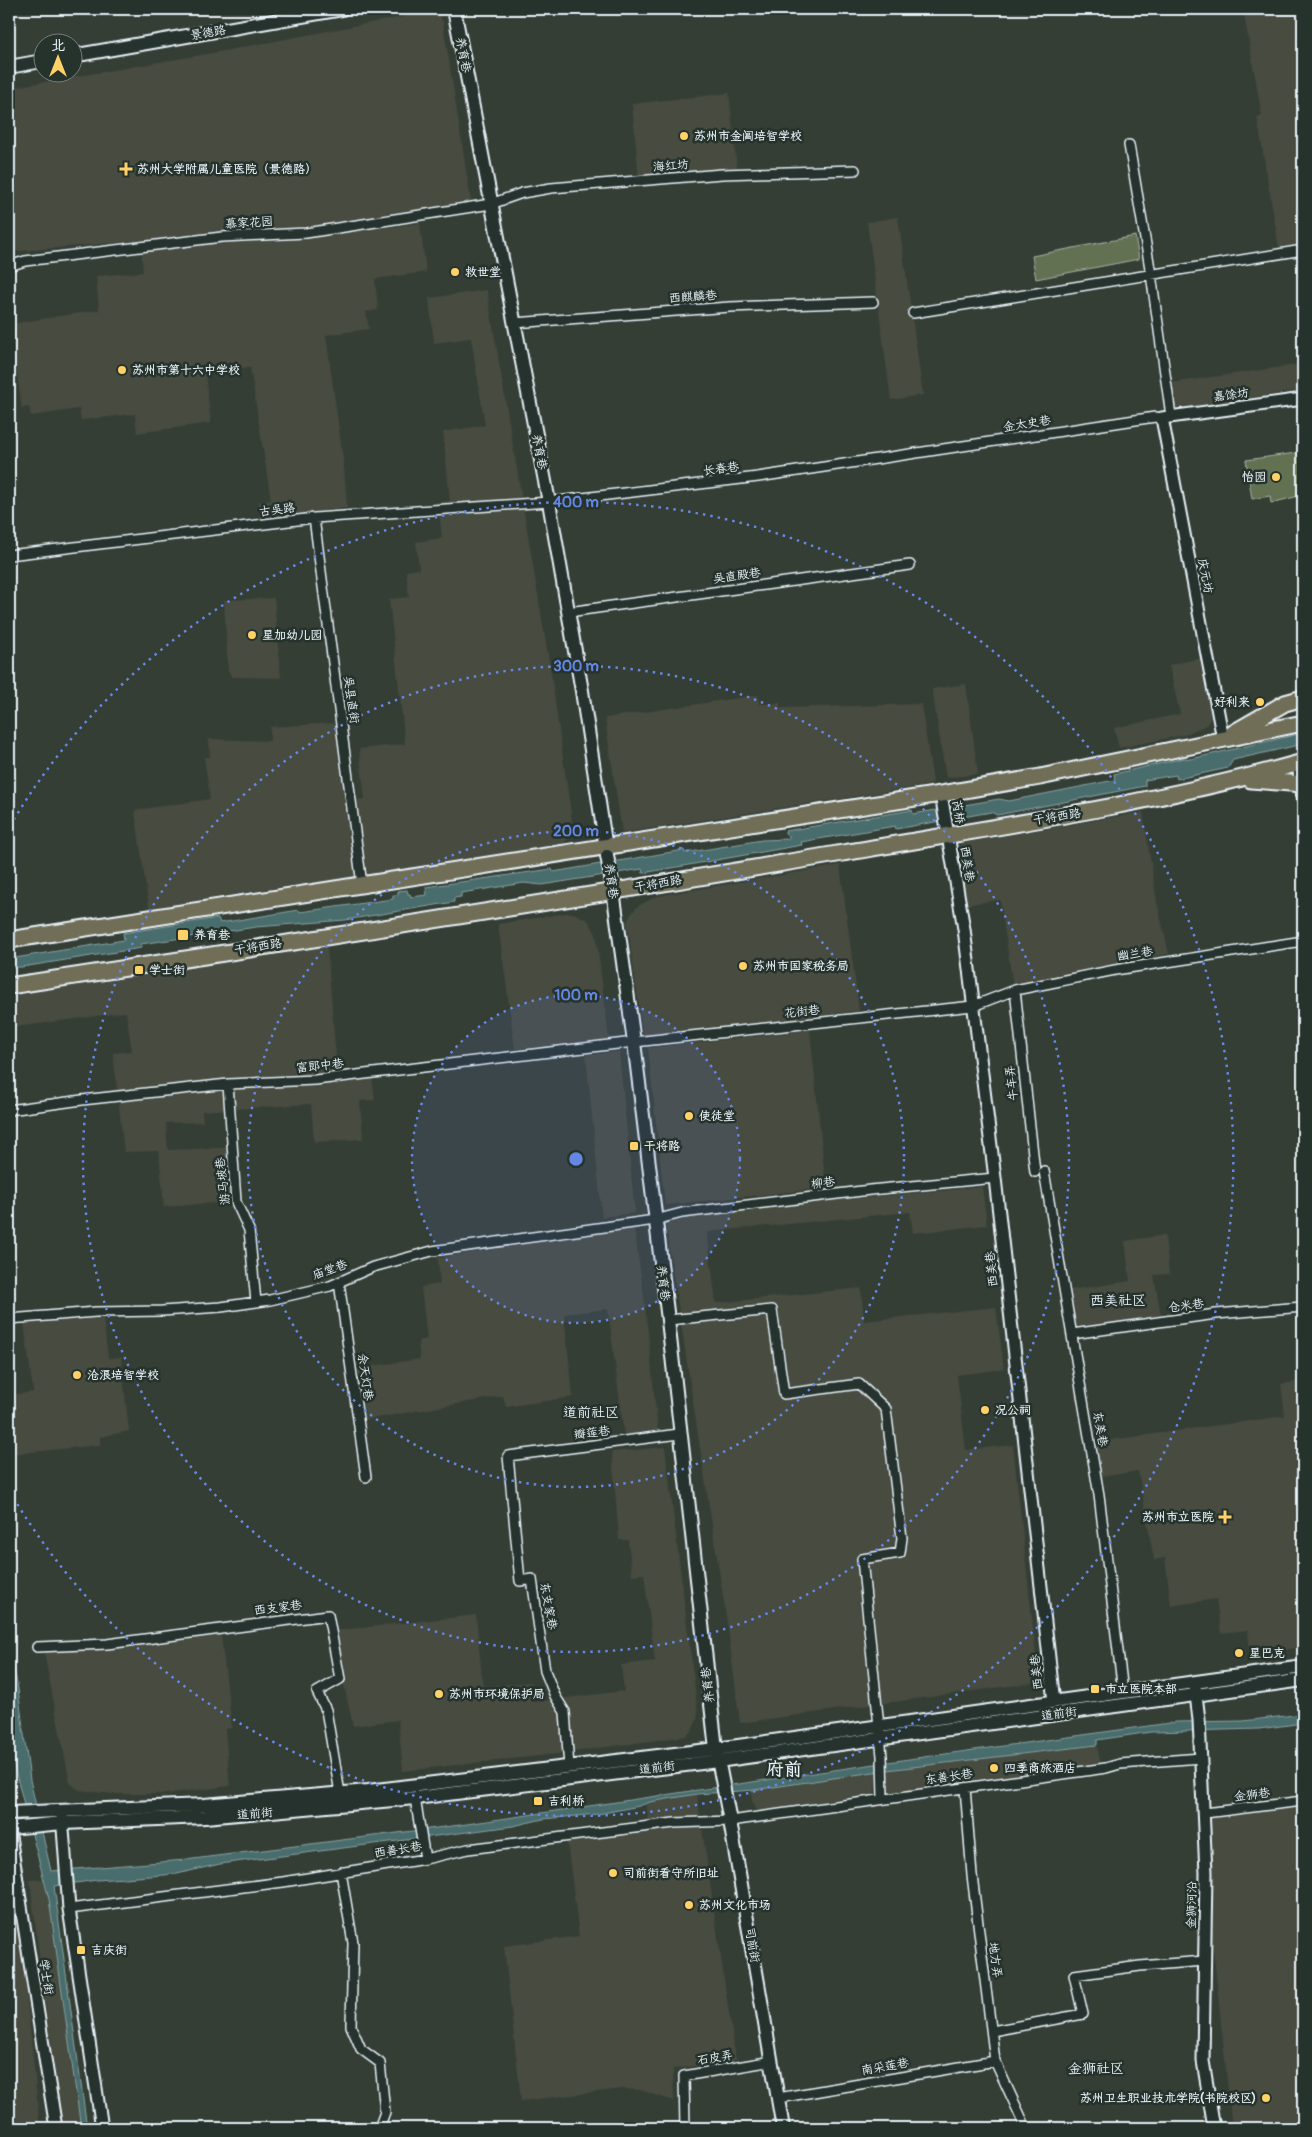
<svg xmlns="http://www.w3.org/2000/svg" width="1312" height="2137" viewBox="0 0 1312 2137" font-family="Pangolin,'LXGW WenKai TC',sans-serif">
<rect width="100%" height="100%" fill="#353e35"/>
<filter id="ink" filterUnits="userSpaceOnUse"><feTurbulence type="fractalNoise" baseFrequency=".02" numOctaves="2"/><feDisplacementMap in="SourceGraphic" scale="10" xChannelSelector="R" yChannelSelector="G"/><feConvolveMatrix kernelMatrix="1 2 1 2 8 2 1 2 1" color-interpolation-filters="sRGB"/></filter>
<g filter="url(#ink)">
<!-- built -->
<path fill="#464b3f" d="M1243,9H1303V244L1279,248L1257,117L1262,116Z
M432,11L441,17L443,23L471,201L357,220L271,230L9,252V88L218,52Z
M729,93L737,169L639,179L632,104Z
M898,217L923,395L891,400L867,222Z
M420,223L426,272L375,279L378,310L366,312L369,329L326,335L344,466L347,508L261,518L259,502L271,500L250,367L205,373L211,423L137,433L135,414L81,420L79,409L31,416L29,407L22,408L10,324L99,310L96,276L143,272L141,247L309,237Z
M487,290L551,673L573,828L571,836L562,845L365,876L356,800L365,799L359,749L405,744L389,599L409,597L406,571L419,569L416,542L442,538L438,502L450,501L443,432L485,425L471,338L434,343L429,298Z
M1303,364V390L1173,409L1170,383Z
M274,598L281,678L232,677L228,670L224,600Z
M1202,658L1212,703L1211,718L1206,725L1184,735L1119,748L1114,728L1180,714L1169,665Z
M966,684L978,774L946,778L932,689Z
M758,695L759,704L780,703V708L921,704L933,782L929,785L622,833L605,718Z
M336,723L356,878L295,885L149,908L135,810L210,799L204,757H210L209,739L270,741V727Z
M1143,812L1157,902L1169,954L1126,961L1013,986L1000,900L963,905L956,853L958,847L964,843Z
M840,865L859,1011L643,1036L627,922L631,914L638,906L657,896Z
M567,913H573L588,920L596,934L609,1039L515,1049L498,924Z
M327,946L338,1082L372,1077L375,1100L360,1101L363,1139L314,1142L311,1104L202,1111L203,1122L166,1123L168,1150L238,1147L241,1201L164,1207L159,1151L124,1152L113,1053L132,1051L126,1012L9,1028V993Z
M810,1030L826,1188L665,1205L648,1048Z
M619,1052L635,1213L602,1217L586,1055Z
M982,1187L987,1225L913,1233L910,1212L707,1232L716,1303L861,1288L864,1321L996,1307L1004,1369L957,1375L966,1450L1013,1445L1039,1682L740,1723L728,1629L665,1220L822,1201Z
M634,1228L645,1304L658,1431L624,1435L608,1309L564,1314L573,1397L506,1407L503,1396L365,1420L358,1368L420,1359L418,1341L427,1339L421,1287L440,1284L438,1258Z
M1165,1235L1169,1274L1154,1275L1161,1316L1069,1330L1063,1291L1130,1281L1125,1241Z
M103,1318L108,1358L121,1357L129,1431L100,1437V1445L12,1454L9,1428V1395L33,1392L24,1323Z
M1302,1381L1303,1388V1647L1250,1655L1248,1630L1221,1633L1216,1599L1171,1606L1165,1558L1154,1560L1138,1471L1100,1477L1095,1442L1285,1416L1281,1384Z
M665,1447L698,1713L697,1720L691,1732L686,1736L557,1754L403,1771L398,1720L353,1726L332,1631L476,1615L483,1687L531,1682L533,1702L624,1691L621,1665L655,1661L644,1574L632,1575L628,1540H619L612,1452Z
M220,1627L232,1728L225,1729L230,1786L165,1794H112L79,1790L70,1783L43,1648Z
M1097,1745L1101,1767L888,1793L887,1770Z
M876,1771L875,1795L761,1811L757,1810L752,1801L751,1790Z
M697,1794L736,2060L673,2069L674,2101L640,2090L622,2089L521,2101L504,1946L579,1936L567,1841L650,1830L646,1803Z
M1303,1806V2128H1232L1212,1937L1211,1817Z
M9,1863L20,1927L40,2128H9Z
M43,1879L49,1899L81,2128H60L30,1880Z"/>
<!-- green -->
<path fill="#647152" stroke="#a6b1a5" d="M1135,236L1139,259L1036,279L1032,256Z
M1303,452V495L1271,503L1270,496L1252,499L1246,460Z"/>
<!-- water -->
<path fill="#486d6c" stroke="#88a2a4" d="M1303,733V744L1233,760L1228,768L1177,779L1176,775L1145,780V786L997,815L991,812L896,829L895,826L801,842L802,845L643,873L642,869L542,885L524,883L461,893V897L454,898V902L345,920L256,927L141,944V948L22,967H9V959L124,940L123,933L218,918L220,923L299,910L300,912L393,899V895H398V891L407,890L408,894H410L411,897L427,895L426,887L552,869L553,872L684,850L685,853L762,840L789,839V835L785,834V831L912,810L913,814L999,799L1009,801L1115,780L1114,774L1184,758L1191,759Z
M9,1643L18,1689L30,1780L51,1871L185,1860L460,1825L902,1760L1177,1722L1243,1721L1303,1714V1723L1259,1729L1151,1732L1097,1740V1745L887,1770L754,1790L697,1794L650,1802L639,1806L598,1814L543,1819L513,1826L220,1864L177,1874L97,1880L54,1886L87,2128H81L49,1899L15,1770L9,1729Z"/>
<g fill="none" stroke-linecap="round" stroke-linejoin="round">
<defs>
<path id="minor" d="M1129,145L1151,274L1171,416
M9,266L25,261L222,237L306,233L491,204L522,193L551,188L722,174L855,170
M913,313L1303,250
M514,323L730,307L873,302
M314,518L362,885
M9,555L314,518L549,502L758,477L1155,417L1162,418
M568,612L910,565
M1015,990L1035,1172
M228,1084L236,1202L249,1230L256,1302
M9,1110L82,1100L228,1084L315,1080L634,1042L973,1006L1015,990L1115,970L1303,941
M1044,1171L1099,1495L1123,1692
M339,1282L366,1477
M9,1319L96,1312L162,1311L221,1307L270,1300L330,1286L373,1267L432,1251L655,1220L682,1213L870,1190L995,1178
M668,1320L772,1310L784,1394L859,1384L886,1409L902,1538L900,1553L862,1559L882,1756L883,1799
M1072,1334L1216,1314L1303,1307
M37,1647L107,1644L328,1615L340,1679L317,1692L326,1710L340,1793
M569,1767L565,1712L555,1696L545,1671L532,1579L520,1581L508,1456L679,1434
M965,1788L972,1875L995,2061L1026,2128
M415,1798L425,1859
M1205,1813L1303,1801
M341,1872L353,1943L351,2026L361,2049L380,2063L385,2112L379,2128
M69,1909L283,1882L425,1859L468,1849L674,1823L730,1821L1106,1768L1120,1764L1201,1758
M992,2031L1083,2014L1074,1975L1140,1966L1205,1961
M778,2098L995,2061
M685,2128L684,2076L772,2061"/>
<path id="tertiary" d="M1223,739L1162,418L1303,399
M1298,764L1303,798
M941,794L964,929L995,1178L1054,1702
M1195,1686L1199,1720L1206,1873L1203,2061L1214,2128
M62,1815L69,1909L102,2128
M9,1830L56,2128"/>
<path id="secondary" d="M454,9L549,502L582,691L607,855
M72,56L342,9
M9,67L42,61
M612,883L634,1042L668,1320L716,1749L730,1821L783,2128
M9,1813L204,1805L368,1791L716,1749L1303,1667
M9,1828L63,1823L205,1817L415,1798L718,1761L1303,1680"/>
<path id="primary" d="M1233,733L1285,703L1303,698
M1251,780L1303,784
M9,940L941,794L1040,777L1303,723
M9,986C285,944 561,901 837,854C993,827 1150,805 1303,762"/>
</defs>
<!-- minor casing -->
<use href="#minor" stroke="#e8f1f8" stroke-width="12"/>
<!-- tertiary casing -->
<use href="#tertiary" stroke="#e8f1f8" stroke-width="15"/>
<!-- secondary casing -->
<use href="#secondary" stroke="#e8f1f8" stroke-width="16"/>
<!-- primary casing -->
<use href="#primary" stroke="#e8f1f8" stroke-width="19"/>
<!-- minor -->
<use href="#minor" stroke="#26332d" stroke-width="9"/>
<!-- tertiary -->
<use href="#tertiary" stroke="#26332d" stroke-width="11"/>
<!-- secondary -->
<use href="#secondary" stroke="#26332d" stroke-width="12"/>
<!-- primary -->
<use href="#primary" stroke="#716e59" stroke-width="15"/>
<defs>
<path id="secondary-bridge" d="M607,856L612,882"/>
</defs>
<!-- secondary-bridge casing -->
<use href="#secondary-bridge" stroke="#e8f1f8" stroke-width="16" stroke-linecap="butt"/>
<!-- secondary-bridge -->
<use href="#secondary-bridge" stroke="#26332d" stroke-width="12"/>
</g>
</g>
<!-- distance rings -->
<circle cx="576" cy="1159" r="164" fill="#6487e3" fill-opacity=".12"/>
<g fill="none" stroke="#6487e3" stroke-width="2.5" stroke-dasharray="2.5 5">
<circle cx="576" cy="1159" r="164"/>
<circle cx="576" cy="1159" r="328"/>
<circle cx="576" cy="1159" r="493"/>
<path d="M10 826A657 657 0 1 1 10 1492"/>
</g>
<!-- markers -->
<g fill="#ffd166" stroke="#26332d" stroke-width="2">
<circle cx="684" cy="136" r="5"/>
<path d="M123.5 161.5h5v5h5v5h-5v5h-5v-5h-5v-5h5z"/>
<circle cx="455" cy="272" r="5"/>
<circle cx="122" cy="370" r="5"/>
<circle cx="1276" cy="477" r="5"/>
<circle cx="252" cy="635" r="5"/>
<circle cx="1260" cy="702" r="5"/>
<rect x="177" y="929" width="12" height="12" rx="2.5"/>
<circle cx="743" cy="966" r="5"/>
<rect x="134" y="965" width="10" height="10" rx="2.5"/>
<circle cx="689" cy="1116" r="5"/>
<rect x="629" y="1141" width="10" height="10" rx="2.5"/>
<circle cx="77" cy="1375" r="5"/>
<circle cx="985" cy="1410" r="5"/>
<path d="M1222.5 1509.5h5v5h5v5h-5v5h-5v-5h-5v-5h5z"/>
<circle cx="1239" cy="1653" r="5"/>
<rect x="1090" y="1684" width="10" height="10" rx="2.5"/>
<circle cx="439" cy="1694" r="5"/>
<circle cx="994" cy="1768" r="5"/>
<rect x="533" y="1796" width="10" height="10" rx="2.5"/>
<circle cx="613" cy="1873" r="5"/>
<circle cx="689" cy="1905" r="5"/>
<rect x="76" y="1945" width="10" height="10" rx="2.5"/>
<circle cx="1266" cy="2098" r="5"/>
</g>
<g text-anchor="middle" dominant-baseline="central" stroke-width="5" stroke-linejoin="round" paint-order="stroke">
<!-- street labels -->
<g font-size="12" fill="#e8f1f8" stroke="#26332d">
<text transform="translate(208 33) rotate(-10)">景德路</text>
<text transform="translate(463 55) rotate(79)">养育巷</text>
<text transform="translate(671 166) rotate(-5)">海红坊</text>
<text transform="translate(249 223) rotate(-3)">慕家花园</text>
<text transform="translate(693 297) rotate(-4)">西麒麟巷</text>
<text transform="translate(1231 395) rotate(-8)">嘉馀坊</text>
<text transform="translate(1027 424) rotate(-9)">金太史巷</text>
<text transform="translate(539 452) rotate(79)">养育巷</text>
<text transform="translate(721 469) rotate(-7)">长春巷</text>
<text transform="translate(277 510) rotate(-7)">古吴路</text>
<text transform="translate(737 576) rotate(-8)">吴直殿巷</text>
<text transform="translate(1205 576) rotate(79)">庆元坊</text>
<text transform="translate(351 700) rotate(82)">吴县直街</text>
<text transform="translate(958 812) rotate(80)">芮桥</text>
<text transform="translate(1057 817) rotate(-9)">干将西路</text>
<text transform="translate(967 864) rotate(81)">西美巷</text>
<text transform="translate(611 881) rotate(82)">养育巷</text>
<text transform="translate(658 884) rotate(-10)">干将西路</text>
<text transform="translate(258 947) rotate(-9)">干将西路</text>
<text transform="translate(1135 954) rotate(-9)">幽兰巷</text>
<text transform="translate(802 1012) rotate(-6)">花街巷</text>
<text transform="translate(320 1066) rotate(-6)">富郎中巷</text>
<text transform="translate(1012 1083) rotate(-96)">牛车弄</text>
<text transform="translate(223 1181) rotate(-97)">游马坡巷</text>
<text transform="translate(823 1183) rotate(-7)">柳巷</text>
<text transform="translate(992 1269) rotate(-96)">西美巷</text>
<text transform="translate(330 1270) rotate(-19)">庙堂巷</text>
<text transform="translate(663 1283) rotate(83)">养育巷</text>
<text transform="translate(1186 1306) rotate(-8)">仓米巷</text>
<text transform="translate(365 1377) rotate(82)">余天灯巷</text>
<text transform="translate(1100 1429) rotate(80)">东美巷</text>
<text transform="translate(592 1433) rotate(-7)">瓣莲巷</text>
<text transform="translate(548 1606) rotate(80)">东支家巷</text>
<text transform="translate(278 1608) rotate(-7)">西支家巷</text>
<text transform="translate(1037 1672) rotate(-96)">西美巷</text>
<text transform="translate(708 1685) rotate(-97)">养育巷</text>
<text transform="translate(1059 1714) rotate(-8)">道前街</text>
<text transform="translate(657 1768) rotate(-7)">道前街</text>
<text transform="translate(949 1777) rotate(-8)">东善长巷</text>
<text transform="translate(1252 1795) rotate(-7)">金狮巷</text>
<text transform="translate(255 1814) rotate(-5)">道前街</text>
<text transform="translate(398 1850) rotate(-9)">西善长巷</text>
<text transform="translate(1192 1905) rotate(-89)">金狮河沿</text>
<text transform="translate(752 1945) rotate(80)">司前街</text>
<text transform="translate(995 1960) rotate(83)">地方弄</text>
<text transform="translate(46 1977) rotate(81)">学士街</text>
<text transform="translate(715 2058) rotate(-10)">石皮弄</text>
<text transform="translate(885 2067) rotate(-10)">南采莲巷</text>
</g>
<!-- poi labels -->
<g font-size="12" font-weight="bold" fill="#e8f1f8" stroke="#26332d" text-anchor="start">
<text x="694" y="136">苏州市金阊培智学校</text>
<text x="137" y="169">苏州大学附属儿童医院（景德路）</text>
<text x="465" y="272">救世堂</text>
<text x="132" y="370">苏州市第十六中学校</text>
<text x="1266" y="477" text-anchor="end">怡园</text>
<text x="262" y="635">星加幼儿园</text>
<text x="1250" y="702" text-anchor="end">好利来</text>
<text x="194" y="935">养育巷</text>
<text x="753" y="966">苏州市国家税务局</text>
<text x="149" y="970">学士街</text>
<text x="699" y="1116">使徒堂</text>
<text x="644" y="1146">干将路</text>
<text x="87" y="1375">沧浪培智学校</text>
<text x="995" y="1410">况公祠</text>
<text x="1214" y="1517" text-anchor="end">苏州市立医院</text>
<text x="1249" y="1653">星巴克</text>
<text x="1105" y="1689">市立医院本部</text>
<text x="449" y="1694">苏州市环境保护局</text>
<text x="1004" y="1768">四季商旅酒店</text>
<text x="548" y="1801">吉利桥</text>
<text x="623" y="1873">司前街看守所旧址</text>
<text x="699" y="1905">苏州文化市场</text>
<text x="91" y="1950">吉庆街</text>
<text x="1256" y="2098" text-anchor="end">苏州卫生职业技术学院(书院校区)</text>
</g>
<!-- neighbourhood labels -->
<g font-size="14" fill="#e8f1f8" stroke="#26332d">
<text x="1118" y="1300">西美社区</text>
<text x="591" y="1412">道前社区</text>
<text x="1096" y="2068">金狮社区</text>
</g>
<!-- district labels -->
<g font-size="18" font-weight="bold" fill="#e8f1f8" stroke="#26332d">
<text x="784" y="1769">府前</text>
</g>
</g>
<circle cx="576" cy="1159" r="8" fill="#6487e3" stroke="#26332d" stroke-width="2.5"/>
<g font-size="15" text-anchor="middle" font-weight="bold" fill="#6487e3" stroke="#26332d" stroke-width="5" stroke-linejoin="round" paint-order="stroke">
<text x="576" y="507">400 m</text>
<text x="576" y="671">300 m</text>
<text x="576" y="836">200 m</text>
<text x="576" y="1000">100 m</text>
</g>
<!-- margin -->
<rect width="1312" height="2137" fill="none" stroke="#26332d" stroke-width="30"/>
<rect x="15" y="15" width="1282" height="2107" fill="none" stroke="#e8f1f8" stroke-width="2" filter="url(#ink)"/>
<!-- north arrow -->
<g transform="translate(58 58)"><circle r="24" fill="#26332d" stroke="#747f7e"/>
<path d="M0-4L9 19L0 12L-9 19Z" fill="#ffd166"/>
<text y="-8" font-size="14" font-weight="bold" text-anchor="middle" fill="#e8f1f8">北</text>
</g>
</svg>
